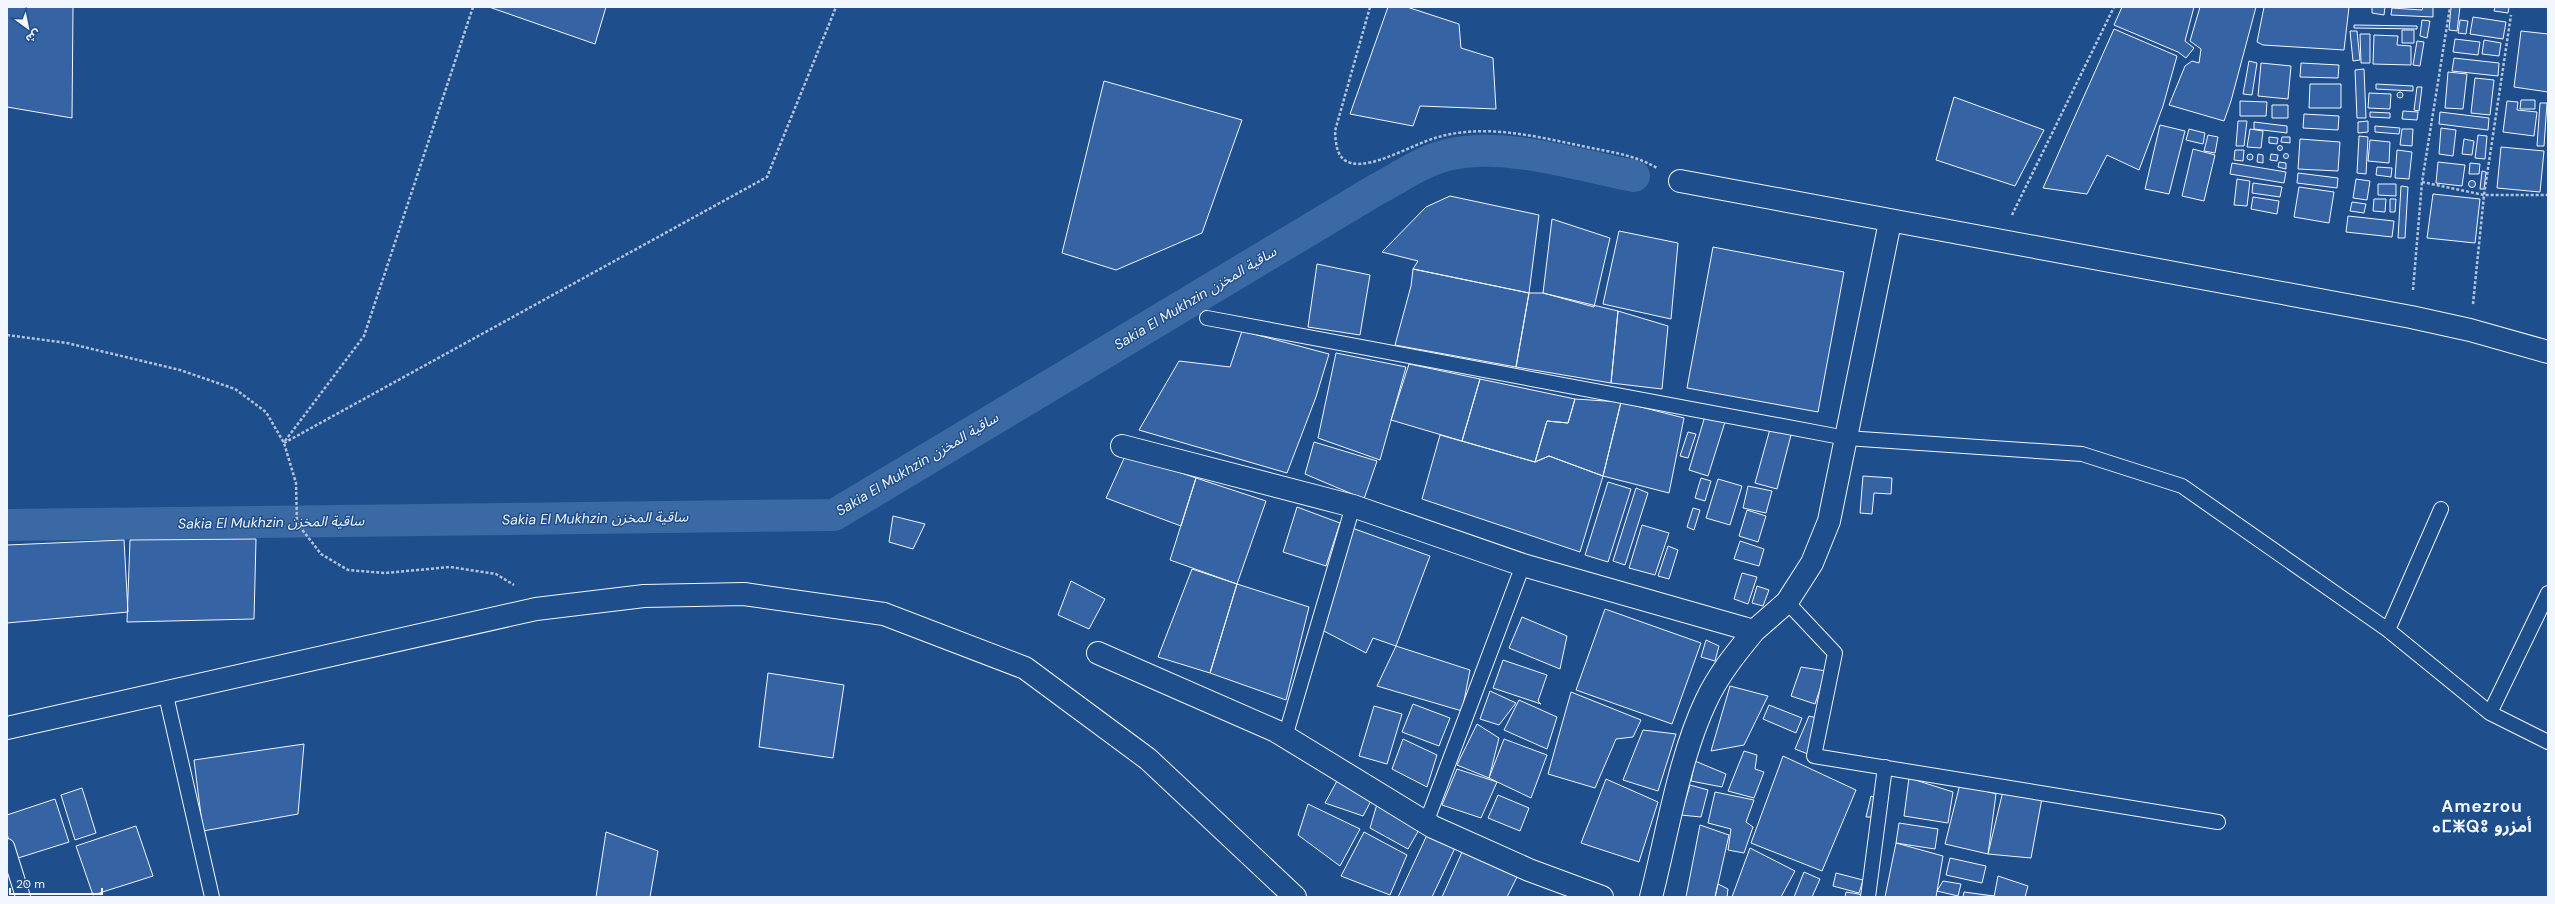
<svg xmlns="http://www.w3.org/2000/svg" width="2555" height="904" viewBox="0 0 2555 904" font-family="'DM Sans','Noto Sans Arabic','Noto Sans Tifinagh',sans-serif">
<rect width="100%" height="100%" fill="#1f4e8c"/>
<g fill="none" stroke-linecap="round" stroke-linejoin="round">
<!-- canal -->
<path stroke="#3b69a3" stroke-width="32" d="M7,525L834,515L1374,191C1397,179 1422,161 1447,155C1504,141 1577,165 1634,176"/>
</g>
<!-- building -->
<path fill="#3563a3" stroke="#f2f6ff" d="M7,7H73L72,118L7,107Z
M489,7H606L595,44Z
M1388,7H1407L1459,24L1461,48L1493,58L1496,109L1420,106L1413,126L1350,114Z
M2122,7H2194L2185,41L2194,48L2186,58L2178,52L2114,25Z
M2200,7H2256L2231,101L2224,121L2169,105L2185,66L2192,61L2199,63L2201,49L2190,41Z
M2264,7H2349L2344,50L2263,45L2257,42Z
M2372,7H2385L2384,15L2372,13Z
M2423,7H2433V17L2391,15L2392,8L2422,10Z
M2451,7H2460L2457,31L2449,30Z
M2495,7H2509L2508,13L2494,11Z
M2473,17L2506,22L2503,39L2470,34Z
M2422,20L2430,21L2427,38L2420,36Z
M2460,20L2468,21L2466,34L2458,33Z
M2354,25L2417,26V29L2354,28Z
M2114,29L2177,56L2163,106L2139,170L2107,155L2087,194L2043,188Z
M2402,30H2414V43H2402Z
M2350,31H2357L2360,60L2353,61Z
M2521,31L2548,34V92L2514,87Z
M2360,34H2370V63H2361Z
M2374,35L2398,36L2397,45L2411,46V65L2373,64Z
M2455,39L2480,42L2478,55L2453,52Z
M2484,40L2501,43L2499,56L2482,54Z
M2417,41L2424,42L2420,66L2413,65Z
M2454,58L2499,63L2498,76L2452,71Z
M2249,61L2257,63L2252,95L2243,94Z
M2261,63L2291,66L2288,99L2258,96Z
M2301,63L2339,65L2338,78L2300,77Z
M2364,69L2366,118H2357L2355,70Z
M2448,72L2467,74L2463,109L2445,108Z
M2475,78L2494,80L2490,115L2471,113Z
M1104,81L1242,120L1202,233L1116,270L1062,253Z
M2310,84H2341V108H2309Z
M2376,84L2413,86V91L2376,89Z
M2417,87H2422L2419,111L2414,110Z
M2397 95a3 3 0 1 1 6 0a3 3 0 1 1-6 0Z
M2369,93L2391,94L2390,109L2368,108Z
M1954,97L2044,130L2015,186L1936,160Z
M2521,100H2535V109H2520Z
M2240,101L2267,102L2266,116H2240Z
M2507,101L2518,102L2517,110L2537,112L2534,136L2503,132Z
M2540,103H2547L2544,146H2537Z
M2272,105H2288V118H2272Z
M2403,111L2418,112L2417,120L2402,119Z
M2370,112L2390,113V118L2370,117Z
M2440,112L2489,118L2488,130L2439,124Z
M2304,114L2339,116L2338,130L2303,128Z
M2238,121H2247L2244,146H2236Z
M2368,121V132L2358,133V122Z
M2254,122L2287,126V133L2254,129Z
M2160,125L2185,131L2169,194L2145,189Z
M2375,126L2400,128L2399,134L2375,132Z
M2441,128L2456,130L2453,156L2439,154Z
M2189,129L2205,133L2203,144L2186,140Z
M2250,129L2263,131L2261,148L2247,147Z
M2402,129H2413L2412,146L2400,145Z
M2208,135L2218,137L2215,153L2204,151Z
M2478,135L2487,136L2485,159L2475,158Z
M2359,136L2368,137L2366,174L2357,173Z
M2269,137L2278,138L2277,144L2269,143Z
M2282,137H2290V143L2281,142Z
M2300,139L2340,142L2338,171L2298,169Z
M2464,139L2474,141L2472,155L2462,154Z
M2370,140L2390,142L2389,163L2368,161Z
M2277.5 148a2.5 2.5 0 1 1 5 0a2.5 2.5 0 1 1-5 0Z
M2501,147L2544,151L2540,192L2497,188Z
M2193,149L2215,155L2204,201L2182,196Z
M2235,150H2244L2243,161L2234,160Z
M2397,150L2412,152L2409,179L2395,178Z
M2283.5 156a2.5 2.5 0 1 1 5 0a2.5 2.5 0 1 1-5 0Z
M2258,154L2263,155V163L2257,162Z
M2271,154L2278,155L2277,161L2270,160Z
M2247 157a3 3 0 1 1 6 0a3 3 0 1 1-6 0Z
M2279,162L2286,163V169L2278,167Z
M2438,162L2465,165L2462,186L2436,183Z
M2232,163L2286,172L2284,183L2230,174Z
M2470,163L2480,164L2479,174H2469Z
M2377,167L2392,168L2391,177L2376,175Z
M2482,171L2486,172L2484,189H2480Z
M2298,173L2338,178L2337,188L2297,183Z
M2237,179L2250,181L2247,206L2234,205Z
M2356,179L2370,181L2367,200L2353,198Z
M2468.5 184a3.5 3.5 0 1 1 7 0a3.5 3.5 0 1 1-7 0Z
M2253,183L2282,187L2280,197L2252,193Z
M2378,184H2396V196L2378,195Z
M2401,186L2408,187L2405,238H2398Z
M2299,187L2334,192L2329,223L2294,217Z
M2433,194L2480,199L2475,243L2427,238Z
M1450,196L1539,215L1529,293L1413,269L1418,261L1382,252L1426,207Z
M2253,197L2279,201L2277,214L2251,209Z
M2374,199H2386L2385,212L2373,211Z
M2390,199H2396L2395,212H2390Z
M2352,202L2366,204L2364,213L2350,211Z
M2348,216L2394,221L2392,237L2346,232Z
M1552,219L1610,238L1594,307L1543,293Z
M1619,231L1678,243L1671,319L1603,304Z
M1713,247L1844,272L1818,412L1687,388Z
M1317,264L1370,275L1360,335L1308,327Z
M1413,269L1529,293L1516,367L1395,345L1411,286Z
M1529,293H1543L1618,311L1611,383L1516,367Z
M1618,311L1668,326L1662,389L1611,383Z
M1242,331L1329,354L1316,397L1287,473L1139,430L1179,361L1230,367Z
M1336,353L1406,367L1380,460L1318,438Z
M1409,364L1480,379L1462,441L1391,420Z
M1480,379L1575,399L1568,423L1547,421L1535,462L1462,441Z
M1575,399L1621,402L1603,476L1549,456L1535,462L1547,421L1568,423Z
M1621,402L1684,418L1669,493L1603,476Z
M1705,416L1725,422L1708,476L1689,470Z
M1770,429L1791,435L1777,489L1755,483Z
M1688,432L1696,434L1688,458L1680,456Z
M1440,435L1535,462L1549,456L1603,476L1580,552L1422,499Z
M1314,442L1377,461L1364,499L1305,474Z
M1126,454L1196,478L1181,526L1106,498Z
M1863,476L1892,478L1891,494L1874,493L1872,514L1860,513Z
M1196,478L1266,501L1237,584L1170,560Z
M1701,478L1711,481L1705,501L1695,498Z
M1718,479L1742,486L1730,525L1706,518Z
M1608,482L1631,489L1608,562L1585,555Z
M1748,486L1772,491L1766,513L1743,508Z
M1636,488L1648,493L1625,565L1613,561Z
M1297,507L1340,523L1326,566L1283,552Z
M1693,508L1700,510L1694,530L1687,527Z
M1747,510L1766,516L1758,542L1739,536Z
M893,516L925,524L913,549L889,542Z
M1642,525L1669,533L1655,575L1629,568Z
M1352,528L1430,556L1396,646L1373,638L1366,653L1322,630Z
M256,539L254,619L127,622L130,540Z
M124,540L128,612L7,623V545Z
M1740,541L1764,549L1759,566L1734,559Z
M1668,546L1678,550L1669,579L1658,576Z
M1192,569L1237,584L1210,673L1158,657Z
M1742,573L1757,577L1748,604L1734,599Z
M1071,581L1105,599L1089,629L1058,615Z
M1237,584L1309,607L1286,700L1210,673Z
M1757,586L1769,590L1763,606L1752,603Z
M1605,609L1701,643L1672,724L1576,690Z
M1522,617L1567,636L1560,669L1509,648Z
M1706,640L1719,646L1715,661L1701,657Z
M1396,646L1470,670L1462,711L1377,686Z
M1503,660L1547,675L1538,701L1541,704L1493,688Z
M1801,667L1826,671L1815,704L1791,696Z
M768,673L844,685L833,758L759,747Z
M1730,686L1768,696L1744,745L1711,751Z
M1490,691L1516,703L1499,725L1480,719Z
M1571,692L1641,720L1633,737L1616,739L1595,788L1548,774Z
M1519,700L1557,717L1547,749L1504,730Z
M1413,704L1450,718L1439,746L1402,732Z
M1769,705L1802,718L1796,733L1763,719Z
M1374,706L1402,714L1387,764L1359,756Z
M1809,716L1817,718L1808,754L1795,749Z
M1477,724L1499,738L1489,778L1457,765Z
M1643,730L1676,734L1658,791L1623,780Z
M1403,739L1437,755L1427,787L1392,769Z
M1504,739L1547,755L1531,798L1489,778Z
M304,744L298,814L203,831L194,760Z
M1744,751L1757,755L1755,769L1764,772L1754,798L1728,791Z
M1783,756L1856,790L1822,871L1751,843Z
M1695,761L1726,774L1722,787L1691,781Z
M1457,769L1497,782L1481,818L1442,805Z
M1909,778L1953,792L1948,823L1904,816Z
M1338,779L1372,799L1363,816L1325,803Z
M1606,779L1658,802L1639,862L1581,843Z
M1960,784L1996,794L1988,854L1945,844Z
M1690,785L1708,790L1701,817L1681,815Z
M82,788L96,833L75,840L61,795Z
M2003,791L2042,798L2031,858L1988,854Z
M1715,792L1754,800L1746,822L1753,827L1744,853L1728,850L1731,829L1708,823Z
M1498,795L1529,808L1520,831L1488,818Z
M1871,796L1877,799L1872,817H1866Z
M55,799L69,842L15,859L7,834V815Z
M1308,804L1360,829L1340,866L1298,835Z
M1377,804L1420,828L1408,849L1370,828Z
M1899,823L1938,829L1935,849L1896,843Z
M1700,825L1729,835L1715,897H1686Z
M136,826L153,876L93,895L76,846Z
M606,832L658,851L650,897H596Z
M1364,832L1407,855L1390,895L1341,876Z
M1427,835L1455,848L1432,897H1398Z
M1896,843L1943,856L1936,897H1885Z
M1750,848L1795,871L1781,897H1732Z
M1462,852L1517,877L1507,897H1442Z
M1950,858L1986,866L1982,883L1946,875Z
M1804,872L1820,879L1812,897H1794Z
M1836,873L1863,880L1859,893L1833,886Z
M1998,876L2028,886L2025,897H1994Z
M1943,881L1961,884L1958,896L1937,891Z
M1718,884L1728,889L1727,897H1715Z
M1846,892L1865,895L1864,897H1845Z
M1964,892L1994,896L1963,897Z"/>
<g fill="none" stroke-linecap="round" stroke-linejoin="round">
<defs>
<path id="service" d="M1207,318L1846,438L2082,454L2182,486L2388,630L2490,713L2548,742
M1787,602L1835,653L1814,756L2218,822
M2388,630L2441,509
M165,691L212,897
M2490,713L2548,593
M1285,737L1353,506
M1426,823L1523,565
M7,846L23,897
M1868,897L1885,767"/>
<path id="minor" d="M1680,181L2411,317L2470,330L2548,352
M1122,446L1353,506L1523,565L1754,631L1787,602L1812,563L1829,521L1890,222
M1098,653L1276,731L1433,827L1529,870L1602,897
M1651,897C1667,835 1679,758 1706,701C1718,675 1736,653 1754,631"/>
<path id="primary" d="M7,728L536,609L644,596L744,594L884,614L1025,668L1148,759L1295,897"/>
</defs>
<!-- service casing -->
<use href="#service" stroke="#f2f6ff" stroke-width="16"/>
<!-- minor casing -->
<use href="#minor" stroke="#f2f6ff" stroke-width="24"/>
<!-- primary casing -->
<use href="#primary" stroke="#f2f6ff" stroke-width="24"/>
<!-- path -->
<path stroke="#b3c4dc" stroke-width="2.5" stroke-dasharray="3 2" stroke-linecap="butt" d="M1370,7L1335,131C1336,144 1336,159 1351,163C1372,169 1414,144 1435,138C1483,123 1534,136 1582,146C1609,152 1633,154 1657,168
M2422,182L2484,195H2548
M2012,215L2114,7
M2413,290L2422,182L2450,7
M2473,304L2484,195L2511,15
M7,335L67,343L180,370L235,389L266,412L284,443L296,483L297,523L321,554L348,570L385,573L450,567L496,574L514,585
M285,441L364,336L473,7
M284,443L767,177L836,7"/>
<!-- service -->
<use href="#service" stroke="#1f4e8c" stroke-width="14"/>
<!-- minor -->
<use href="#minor" stroke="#1f4e8c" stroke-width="22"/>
<!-- primary -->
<use href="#primary" stroke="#1f4e8c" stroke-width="22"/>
</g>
<g text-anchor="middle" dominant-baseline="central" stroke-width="3" stroke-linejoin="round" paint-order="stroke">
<!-- water labels -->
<g font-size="14" font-style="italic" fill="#f2f6ff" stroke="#1f4e8c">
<text transform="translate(1195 298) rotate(-31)">Sakia El Mukhzin ساقية المخزن</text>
<text transform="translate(917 464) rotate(-31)">Sakia El Mukhzin ساقية المخزن</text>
<text transform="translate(595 518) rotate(-1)">Sakia El Mukhzin ساقية المخزن</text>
<text transform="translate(271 522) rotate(-1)">Sakia El Mukhzin ساقية المخزن</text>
</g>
<!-- district labels -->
<g font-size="17" font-weight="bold" letter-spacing="1" fill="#f2f6ff" stroke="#1f4e8c">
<text x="2482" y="806">Amezrou<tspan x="2482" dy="20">ⴰⵎⵥⵕⵓ أمزرو</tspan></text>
</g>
</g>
<!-- border -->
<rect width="2555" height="904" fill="none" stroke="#f2f6ff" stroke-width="16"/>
<!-- north arrow -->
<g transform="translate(28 28) rotate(147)" stroke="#1f4e8c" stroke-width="3" paint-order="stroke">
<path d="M0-3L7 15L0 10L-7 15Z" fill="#f2f6ff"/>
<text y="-6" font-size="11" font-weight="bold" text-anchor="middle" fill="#f2f6ff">ش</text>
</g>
<!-- scale -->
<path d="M10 888v6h92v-6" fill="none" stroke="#f2f6ff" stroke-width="2"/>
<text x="16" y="888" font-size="12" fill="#f2f6ff" stroke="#1f4e8c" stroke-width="3" paint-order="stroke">20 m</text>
</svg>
